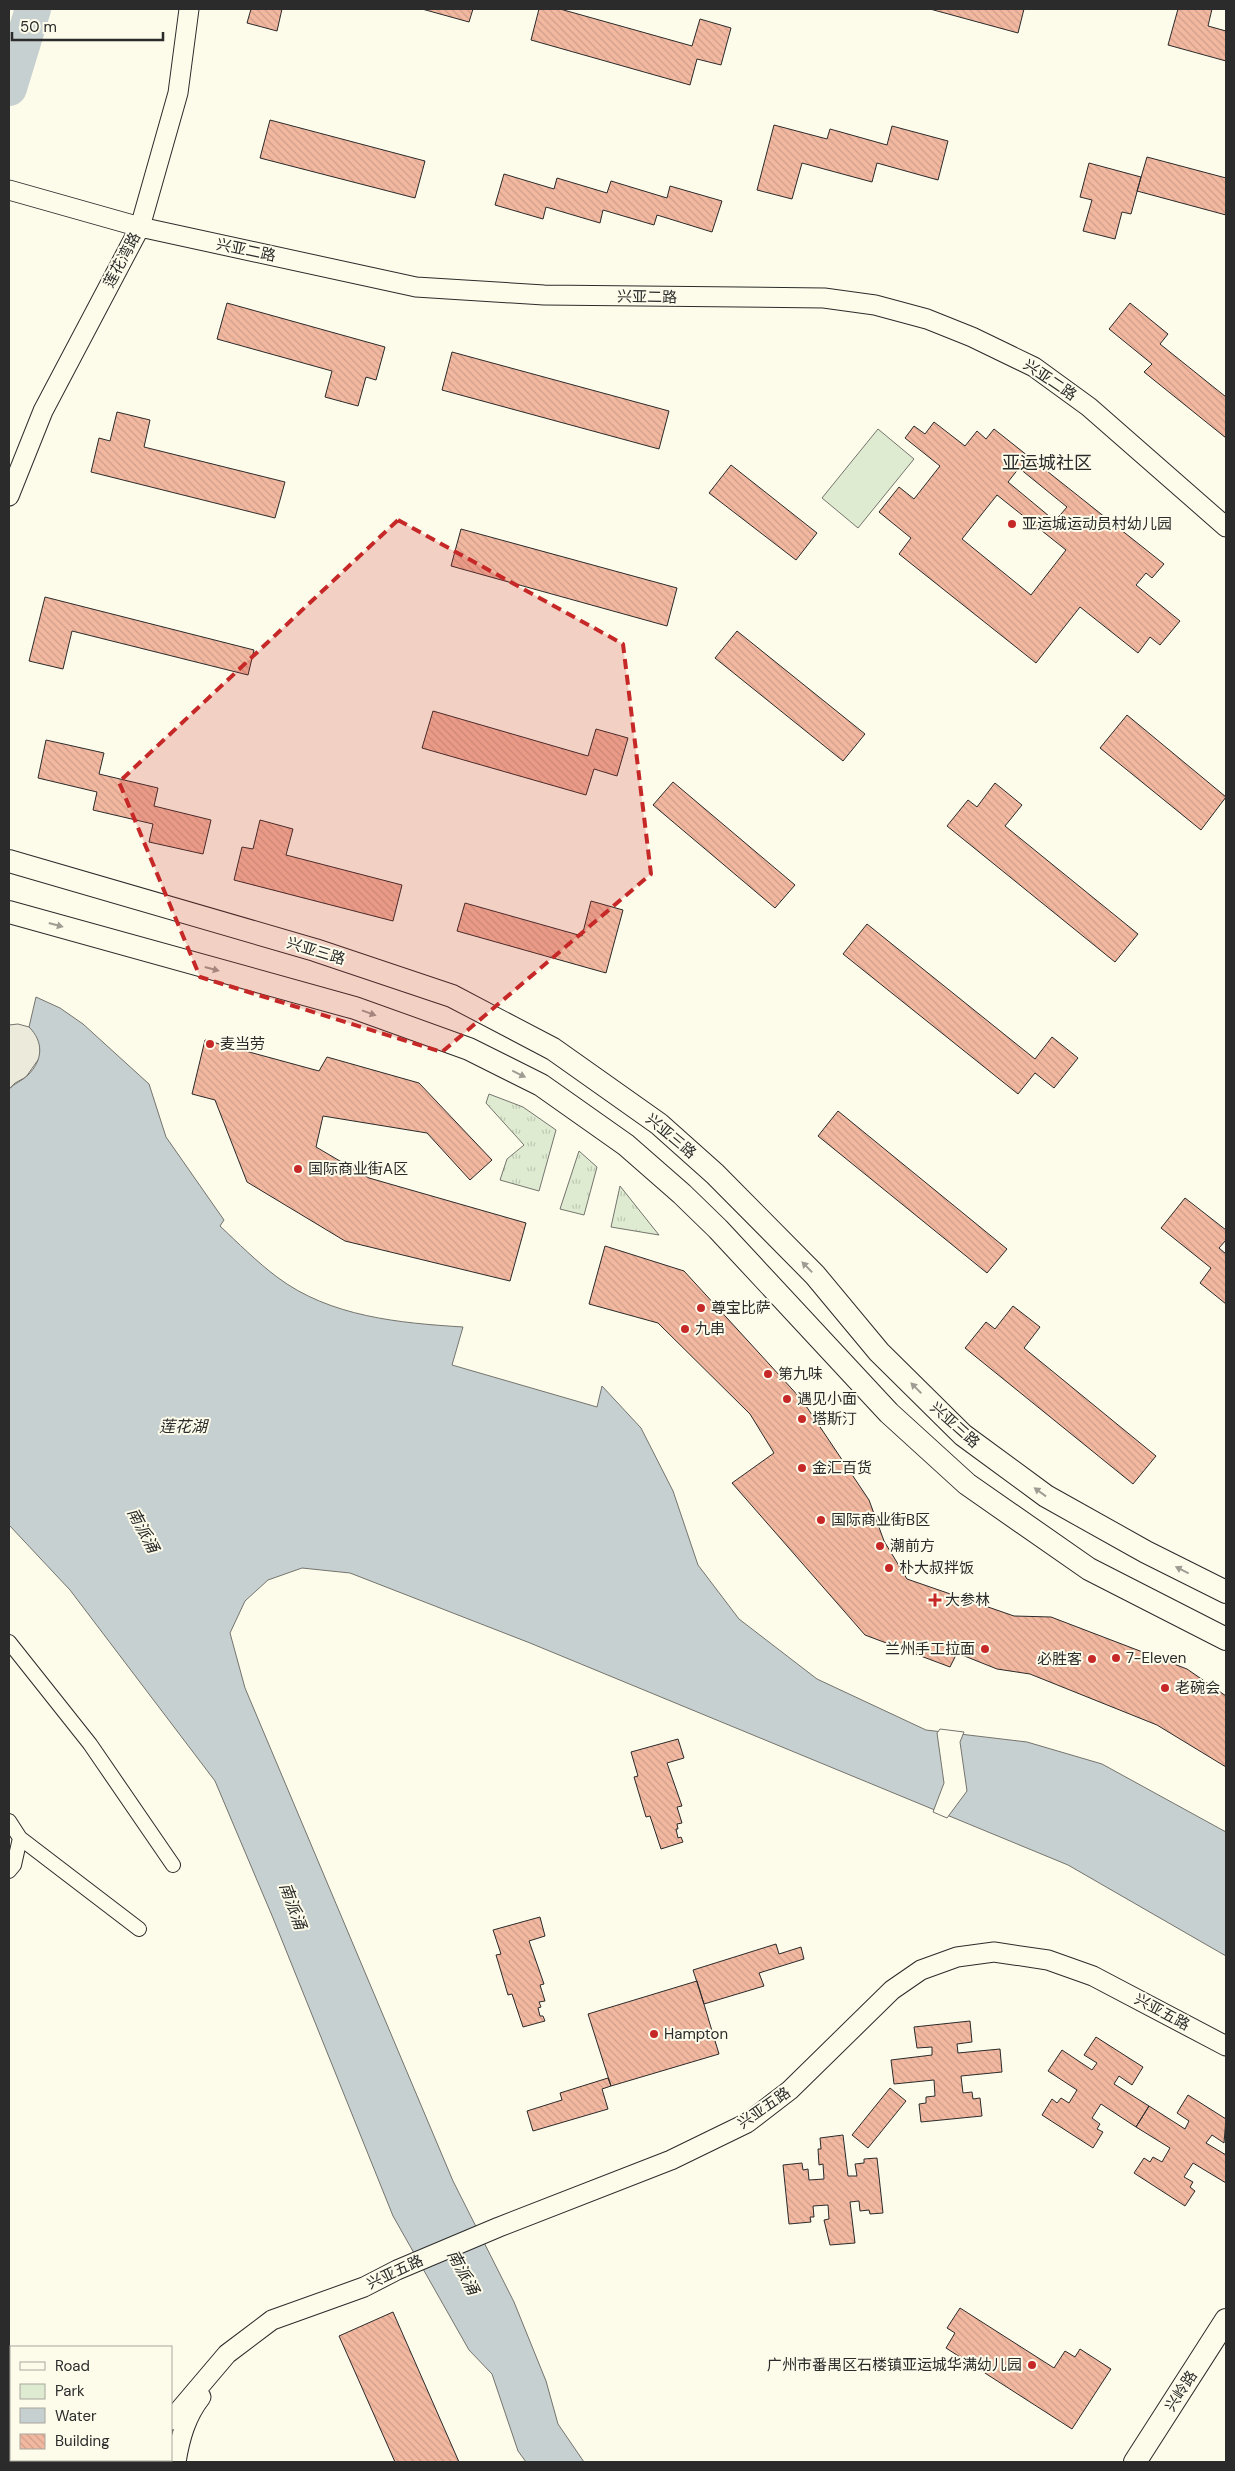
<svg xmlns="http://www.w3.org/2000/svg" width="1235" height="2471" viewBox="0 0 1235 2471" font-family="'DM Sans','Noto Sans SC',sans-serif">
<defs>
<pattern id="grass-tufts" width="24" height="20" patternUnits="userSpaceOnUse" patternTransform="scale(1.25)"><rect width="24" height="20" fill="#deebd1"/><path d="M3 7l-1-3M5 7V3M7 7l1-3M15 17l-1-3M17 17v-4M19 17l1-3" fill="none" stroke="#bfcab4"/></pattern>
<pattern id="building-back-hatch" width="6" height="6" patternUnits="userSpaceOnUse" patternTransform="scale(1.25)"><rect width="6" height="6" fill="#f2b8a0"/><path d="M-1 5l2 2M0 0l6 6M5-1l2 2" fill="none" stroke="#d09e8a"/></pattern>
</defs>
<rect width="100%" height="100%" fill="#fdfbea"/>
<!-- grass -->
<path fill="url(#grass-tufts)" stroke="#74746e" d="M489,1094L523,1107L556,1130L539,1191L500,1180L507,1159L524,1145L486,1103Z
M579,1151L597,1167L584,1215L560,1209Z
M620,1186L659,1235L611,1227Z"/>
<!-- park -->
<path fill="#deebd1" stroke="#74746e" d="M878,429L914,459L858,528L822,498Z"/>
<!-- parking -->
<path fill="#eceadb" stroke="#74746e" d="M18,1024L29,1027L37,1035L40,1045V1057L26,1077L15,1083L9,1089V1025Z"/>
<!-- water -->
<path fill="#c7d0d0" stroke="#74746e" d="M36,997L60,1008L83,1024L149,1084L166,1137L224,1220L220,1226C238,1243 257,1262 277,1277C330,1317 400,1323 463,1327L452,1365L597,1407L602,1386L641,1428L673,1491L698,1565L739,1619L817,1679L926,1730L1027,1742L1102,1764L1226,1832V1956L1068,1865L530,1643L350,1573L302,1568L268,1580L245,1601L230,1633L245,1688L453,2181L514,2302L546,2381L558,2424L584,2462H526L518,2451L492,2374L469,2350L393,2216L273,1918L215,1781L70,1590L9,1525V1089C15,1083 22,1081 28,1075C43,1060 44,1042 29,1027Z"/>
<!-- pier -->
<path fill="#fdfbea" stroke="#74746e" d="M940,1729L964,1732L960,1742L967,1791L947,1818L933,1812L944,1783L937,1733Z"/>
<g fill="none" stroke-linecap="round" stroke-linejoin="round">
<!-- river -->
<path stroke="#c7d0d0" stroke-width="36" d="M9,88L33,9"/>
</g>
<!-- building -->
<path fill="url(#building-back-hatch)" stroke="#2b2b2b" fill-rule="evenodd" d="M251,9H282L277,31L247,23Z
M422,9H473L469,22Z
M539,9H560L692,46L700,19L731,28L721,65L697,59L690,85L531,40Z
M930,9H1024L1018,33Z
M1178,9H1212L1208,26L1226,31V61L1168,45Z
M270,120L425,161L415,198L260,158Z
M774,125L827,139L830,129L887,145L892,126L948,141L938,180L877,163L872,182L802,163L792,199L757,190Z
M1147,157L1226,178V215L1137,191Z
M1089,163L1141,177L1131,214L1122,212L1115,239L1083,231L1092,200L1080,197Z
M504,174L554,189L557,178L607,193L611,181L667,198L670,186L722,201L712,232L657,215L654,225L603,210L600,223L546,207L543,219L495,205Z
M227,303L385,347L376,380L366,377L358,406L325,397L332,371L217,339Z
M1130,303L1168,334L1160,344L1226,397V438L1144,372L1152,364L1109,329Z
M452,352L669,411L659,449L442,390Z
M117,412L150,420L144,447L285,482L275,518L91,472L99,438L110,441Z
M934,422L965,446L977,431L986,439L994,429L1164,564L1152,578L1146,573L1136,585L1180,621L1160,645L1150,637L1138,653L1080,607L1036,663L899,554L911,538L879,512L899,487L914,499L940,466L905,438L914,426L925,434ZM1019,468L1067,507L1055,521L1008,482ZM997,495L1066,550L1031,595L962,539Z
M731,465L817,533L796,560L709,493Z
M461,529L677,588L667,626L451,566Z
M45,597L254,650L248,675L72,631L63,669L29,661Z
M737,631L865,734L843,761L715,658Z
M433,711L588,756L596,729L628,738L617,776L594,769L586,795L422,748Z
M1127,715L1226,797L1201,830L1100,748Z
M46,740L104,753L99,774L158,788L154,806L211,820L203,854L149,842L153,824L93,810L97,792L38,778Z
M673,782L795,885L775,908L653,805Z
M995,783L1022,805L1005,826L1138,934L1115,962L947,826L968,800L977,807Z
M260,820L293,829L286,855L402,885L393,921L234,880L242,847L253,849Z
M591,901L623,910L606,973L457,931L465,903L582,936Z
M867,924L1035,1059L1052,1037L1078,1058L1054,1088L1035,1073L1018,1094L843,954Z
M205,1040L319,1071L327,1057L419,1083L492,1160L470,1180L427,1133L323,1116L316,1147L369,1178L526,1223L510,1281L345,1241L247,1182L215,1100L192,1094Z
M838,1111L1007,1249L987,1273L818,1136Z
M1185,1198L1226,1230V1240L1219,1248L1226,1254V1304L1200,1283L1211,1268L1161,1228Z
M605,1246L684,1271L802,1400L869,1500L884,1541L907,1579L1014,1616L1051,1617L1187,1669L1226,1696V1767L1157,1725L1030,1674L997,1669L957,1653L950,1667L865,1635L732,1483L774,1453L750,1414L658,1323L589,1304Z
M1013,1306L1040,1327L1024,1348L1156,1456L1133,1484L965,1348L986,1322L995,1329Z
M678,1739L684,1758L667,1763L682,1806L677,1807L682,1823L677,1824L678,1829H676L678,1838L681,1837L683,1842L661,1849L650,1816L646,1817L634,1777L638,1776L631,1752Z
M540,1917L545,1936L529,1941L544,1984L540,1985L545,2001L539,2002L541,2007L538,2008L540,2016H543L545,2021L523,2027L512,1994L508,1995L496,1955L501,1954L493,1930Z
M776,1944L779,1954L801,1947L804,1959L759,1973L764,1986L704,2004L693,1970Z
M697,1981L719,2054L611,2086L588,2014Z
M970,2021L972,2042L957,2044L958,2053L1000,2049L1002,2072L961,2076L963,2093L972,2092L973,2099L980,2098L982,2116L921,2122L919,2104L926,2103V2097L935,2096L934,2080L894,2084L891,2060L932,2055V2047L917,2048L914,2027Z
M1096,2037L1143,2067L1132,2085L1119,2076L1114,2084L1149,2106L1136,2127L1101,2104L1092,2118L1100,2124L1097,2129L1103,2132L1093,2148L1042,2115L1052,2099L1057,2103L1061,2098L1069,2103L1077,2090L1048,2071L1062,2050L1092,2070L1097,2063L1084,2055Z
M608,2078L611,2086L602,2089L608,2109L533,2131L527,2111L562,2100L560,2093Z
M890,2088L906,2101L868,2148L852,2135Z
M1188,2095L1226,2119L1224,2143L1212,2135L1206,2143L1226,2155V2183L1193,2163L1184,2177L1193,2182L1190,2187L1195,2191L1185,2206L1134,2173L1144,2158L1150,2162L1153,2157L1162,2162L1170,2148L1136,2127L1149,2106L1185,2129L1189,2121L1177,2113Z
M843,2135L848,2176H857L855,2164L864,2163V2159L877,2158L883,2213L870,2214L869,2210L860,2211L859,2201L850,2202L855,2243L830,2245L824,2220L829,2219L828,2205L813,2206L814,2217H810L811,2222L789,2224L783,2165L802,2163L803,2170L808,2169L809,2180L824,2179L823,2164L819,2165L818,2149H821L820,2138Z
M960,2308L1054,2368L1065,2351L1075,2357L1080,2349L1111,2369L1072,2429L946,2348L955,2333L947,2328Z
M393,2312L459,2462H395L339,2336Z"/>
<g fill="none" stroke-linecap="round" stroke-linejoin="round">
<defs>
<path id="pedestrian" d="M9,1642L90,1744L173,1865
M9,1821L20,1838L14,1865L9,1871
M20,1838L139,1929"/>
<path id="minor" d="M9,190L140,227L416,287L544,295L824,298L875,305L927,319L972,337L1034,367L1089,407L1226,527
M9,496L43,411L140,227L178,93L189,9
M171,2420L227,2354L272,2320L364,2287L397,2270L499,2227L671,2160L747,2123L790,2090L892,1990L921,1970L957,1957L994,1952L1048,1960L1093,1976L1226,2046
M126,2462L132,2460
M176,2462C180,2438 186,2416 201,2397"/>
<path id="tertiary" d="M9,861L315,950L452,996L553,1049L659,1124L715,1174L815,1275L879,1352L963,1435L1046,1496L1146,1552L1226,1592
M9,912L355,1008L469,1049L541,1085L626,1145L682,1194L718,1229L889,1413L967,1484L1089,1569L1226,1639
M9,2460L14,2462
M1135,2462L1226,2320"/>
</defs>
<!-- pedestrian casing -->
<use href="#pedestrian" stroke="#2b2b2b" stroke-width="16"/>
<!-- minor casing -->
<use href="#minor" stroke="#2b2b2b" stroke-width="21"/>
<!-- tertiary casing -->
<use href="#tertiary" stroke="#2b2b2b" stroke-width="24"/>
<!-- pedestrian -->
<use href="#pedestrian" stroke="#fdfbea" stroke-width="14"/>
<!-- minor -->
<use href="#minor" stroke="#fdfbea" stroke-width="19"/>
<!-- tertiary -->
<use href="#tertiary" stroke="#fdfbea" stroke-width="22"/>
</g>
<!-- one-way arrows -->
<defs><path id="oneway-solid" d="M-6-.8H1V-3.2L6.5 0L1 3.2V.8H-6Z" transform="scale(1.25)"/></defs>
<g fill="#9e9d94">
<use href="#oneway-solid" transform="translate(56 925) rotate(15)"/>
<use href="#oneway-solid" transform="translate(212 969) rotate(15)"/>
<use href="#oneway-solid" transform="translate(369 1013) rotate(20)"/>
<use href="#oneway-solid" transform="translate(519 1074) rotate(26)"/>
<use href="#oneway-solid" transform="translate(807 1267) rotate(-134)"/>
<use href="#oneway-solid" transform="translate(916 1388) rotate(-135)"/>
<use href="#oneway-solid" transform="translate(1040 1492) rotate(-144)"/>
<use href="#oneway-solid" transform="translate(1182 1570) rotate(-153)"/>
</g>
<!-- marked area -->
<path fill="#c62828" fill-opacity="0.2" stroke="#c62828" stroke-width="4" stroke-dasharray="10 6" stroke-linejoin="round" d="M398,520L623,644L651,874L442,1052L200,977L119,782Z"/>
<!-- markers -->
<g fill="#c62828" stroke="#fdfbea" stroke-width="2">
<circle cx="1012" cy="524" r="5"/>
<circle cx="210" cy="1044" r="5"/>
<circle cx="298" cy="1169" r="5"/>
<circle cx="701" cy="1308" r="5"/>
<circle cx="685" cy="1329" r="5"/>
<circle cx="768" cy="1374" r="5"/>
<circle cx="787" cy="1399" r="5"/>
<circle cx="802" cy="1419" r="5"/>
<circle cx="802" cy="1468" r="5"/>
<circle cx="821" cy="1520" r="5"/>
<circle cx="880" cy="1546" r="5"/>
<circle cx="889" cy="1568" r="5"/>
<path d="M932.5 1592.5h5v5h5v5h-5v5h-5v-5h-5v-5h5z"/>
<circle cx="985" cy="1649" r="5"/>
<circle cx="1116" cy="1658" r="5"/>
<circle cx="1092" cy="1659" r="5"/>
<circle cx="1165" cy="1688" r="5"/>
<circle cx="654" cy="2034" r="5"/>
<circle cx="1032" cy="2365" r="5"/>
</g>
<g text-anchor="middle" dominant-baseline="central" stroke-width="4" stroke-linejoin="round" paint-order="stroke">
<!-- street labels -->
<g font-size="15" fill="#2b2b2b" stroke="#fdfbea">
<text transform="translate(246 250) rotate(12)">兴亚二路</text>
<text transform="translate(122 260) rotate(-62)">莲花湾路</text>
<text transform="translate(647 297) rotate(1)">兴亚二路</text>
<text transform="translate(1050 380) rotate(34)">兴亚二路</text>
<text transform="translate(316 951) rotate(17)">兴亚三路</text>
<text transform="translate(671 1136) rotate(40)">兴亚三路</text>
<text transform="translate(955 1425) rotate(42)">兴亚三路</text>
<text transform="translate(1162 2012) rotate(28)">兴亚五路</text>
<text transform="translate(764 2108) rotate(-35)">兴亚五路</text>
<text transform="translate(395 2272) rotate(-25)">兴亚五路</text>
<text transform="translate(1181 2391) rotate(-57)">兴岭路</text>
</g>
<!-- poi labels -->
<g font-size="15" fill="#2b2b2b" stroke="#fdfbea" text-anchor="start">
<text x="1022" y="524">亚运城运动员村幼儿园</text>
<text x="220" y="1044">麦当劳</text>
<text x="308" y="1169">国际商业街A区</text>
<text x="711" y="1308">尊宝比萨</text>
<text x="695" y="1329">九串</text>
<text x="778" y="1374">第九味</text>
<text x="797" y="1399">遇见小面</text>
<text x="812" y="1419">塔斯汀</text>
<text x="812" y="1468">金汇百货</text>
<text x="831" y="1520">国际商业街B区</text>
<text x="890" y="1546">潮前方</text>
<text x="899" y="1568">朴大叔拌饭</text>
<text x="945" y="1600">大参林</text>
<text x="975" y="1649" text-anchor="end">兰州手工拉面</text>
<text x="1126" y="1658">7-Eleven</text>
<text x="1082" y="1659" text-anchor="end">必胜客</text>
<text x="1175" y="1688">老碗会</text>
<text x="664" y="2034">Hampton</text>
<text x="1022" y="2365" text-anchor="end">广州市番禺区石楼镇亚运城华满幼儿园</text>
</g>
<!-- water labels -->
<g font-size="16" font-style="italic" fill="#2b2b2b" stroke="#fdfbea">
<text x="183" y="1426">莲花湖</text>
<text transform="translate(143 1530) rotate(62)">南派涌</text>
<text transform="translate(293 1906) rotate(70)">南派涌</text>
<text transform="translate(463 2272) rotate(62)">南派涌</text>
</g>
<!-- quarter labels -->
<g font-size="18" fill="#2b2b2b" stroke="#fdfbea">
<text x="1047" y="463">亚运城社区</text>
</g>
</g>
<!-- border -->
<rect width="1235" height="2471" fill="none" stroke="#2b2b2b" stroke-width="20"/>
<!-- legend -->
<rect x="10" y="2346" width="162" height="115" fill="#fdfbea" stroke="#a9a89e"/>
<rect x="20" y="2362" width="25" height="8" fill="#fdfbea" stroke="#a9a89e"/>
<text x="55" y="2371" font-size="15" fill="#2b2b2b">Road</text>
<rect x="20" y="2384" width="25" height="15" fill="#deebd1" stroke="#a9a89e"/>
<text x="55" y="2396" font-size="15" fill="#2b2b2b">Park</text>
<rect x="20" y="2408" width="25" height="15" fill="#c7d0d0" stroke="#a9a89e"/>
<text x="55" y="2421" font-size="15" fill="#2b2b2b">Water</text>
<rect x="20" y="2434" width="25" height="15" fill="url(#building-back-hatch)" stroke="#a9a89e"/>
<text x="55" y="2446" font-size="15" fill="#2b2b2b">Building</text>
<!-- scale -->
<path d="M12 32v8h151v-8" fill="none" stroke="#2b2b2b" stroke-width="2.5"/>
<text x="20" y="32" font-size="15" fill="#2b2b2b" stroke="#fdfbea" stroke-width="4" paint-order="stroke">50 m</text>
</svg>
